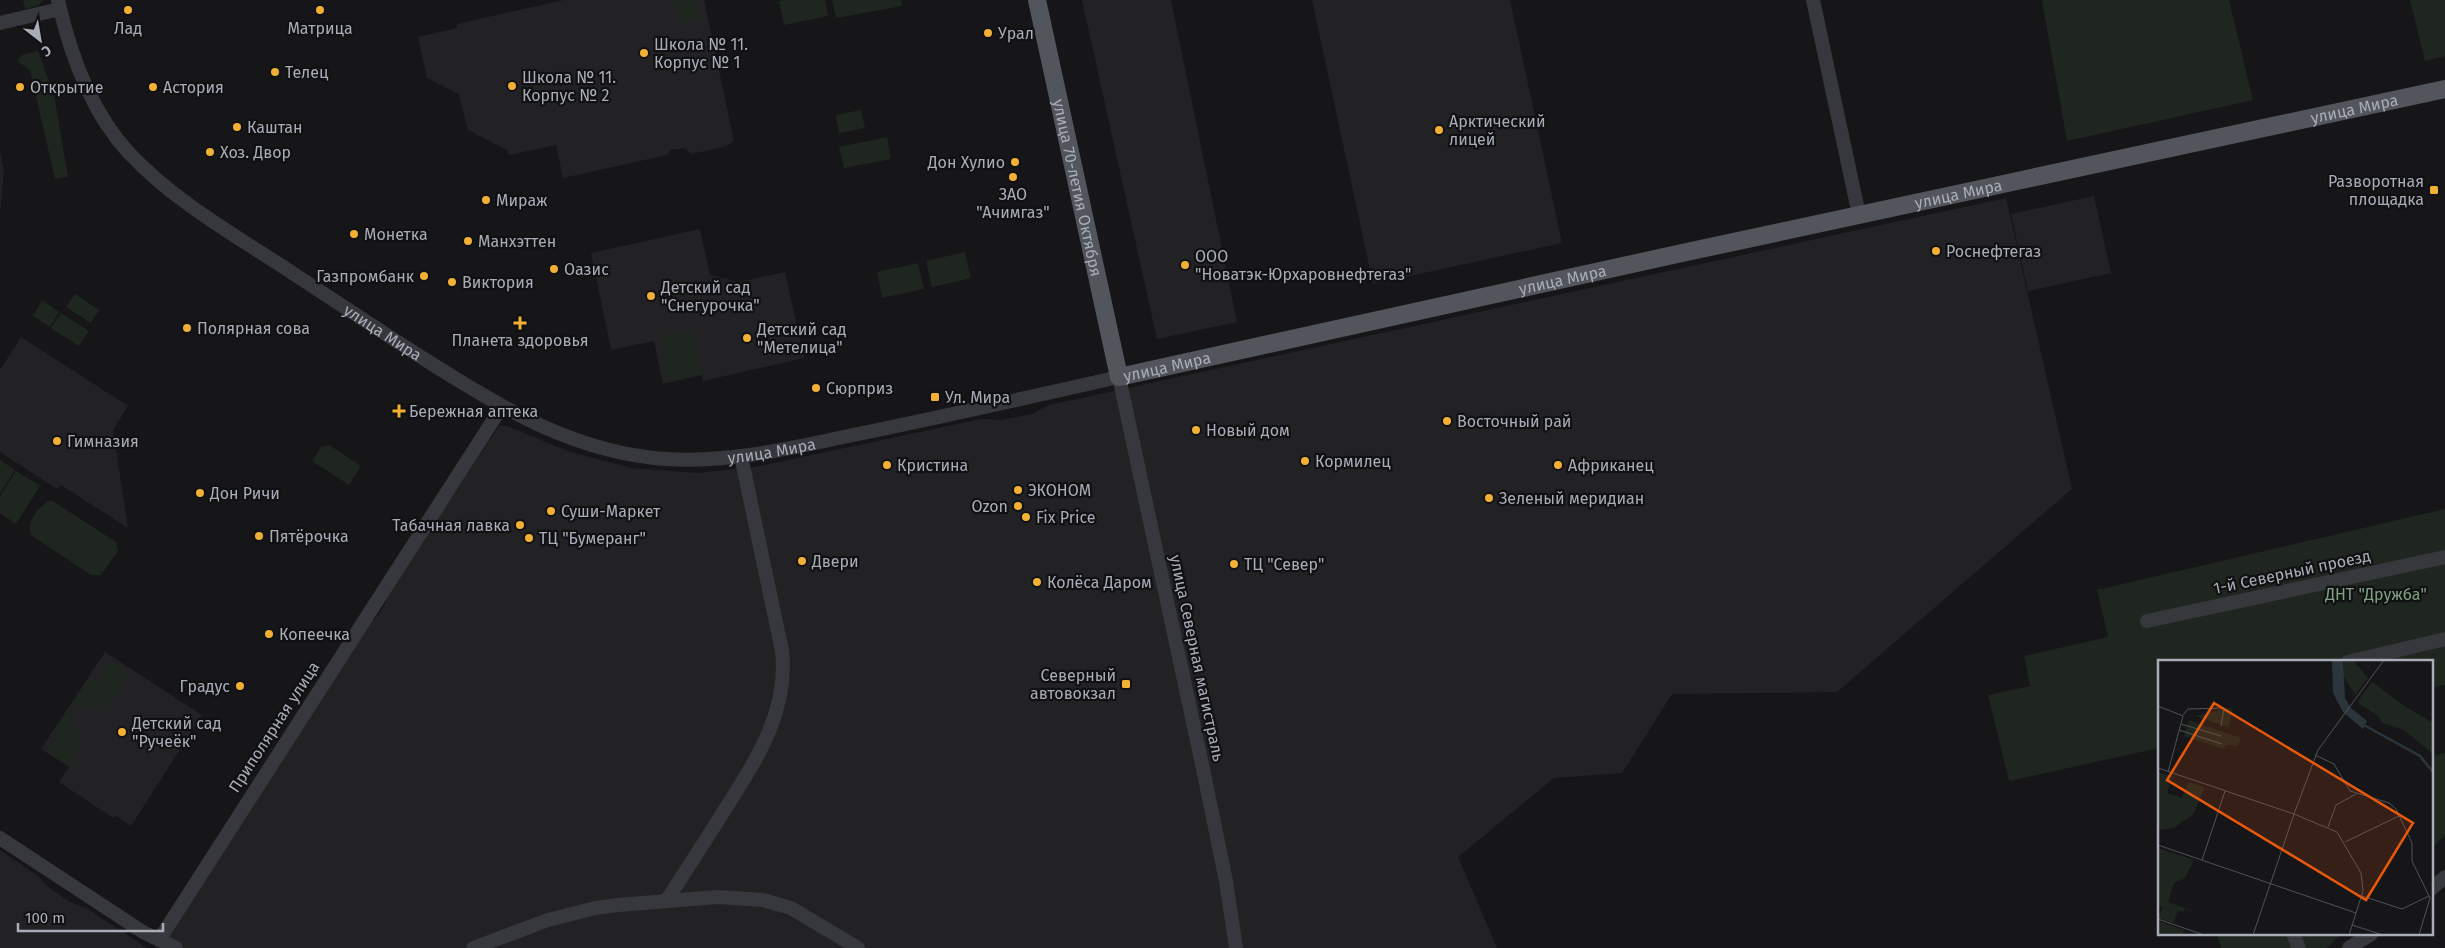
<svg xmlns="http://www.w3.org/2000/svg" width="2445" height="948" viewBox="0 0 2445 948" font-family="'Fira Sans',sans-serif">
<rect width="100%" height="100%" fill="#161618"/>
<!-- built -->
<path fill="#222225" d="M564,0H704L734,141L724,147L691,154L685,148L670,150L667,155L563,178L556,145L509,155L507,150L468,130L459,94L427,78L418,37L457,28V24Z
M1082,0H1171L1237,322L1157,339Z
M1312,0H1510L1562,243L1373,284Z
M0,152L4,171L0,214Z
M2094,196L2111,273L2028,291L2011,214Z
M2006,198L2072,489L1837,692L1672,694L1622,773L1554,778L1458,857L1497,948H161L367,625L376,618L385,604L389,592L499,426H507L570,452L632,468L697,473L755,467L981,419L1002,420L1032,414L1049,405Z
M700,229L710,275L739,282L785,272L804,358L703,381L702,375L663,384L654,341L611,350L591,253Z
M21,337L128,406L113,430L128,528L61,485L57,489L0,452V370Z
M105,652L202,715L131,826L115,815L113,818L59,782L69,767L41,749Z
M0,850L38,876L48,887L70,902L86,908L147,948H0Z"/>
<!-- green -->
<path fill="#1e261f" d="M23,0H43L39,5L25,9Z
M674,0H695L699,19L679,24Z
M786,0H825L828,16L784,25L779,1Z
M832,0H901L902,6L836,18Z
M2042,0H2229L2253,100L2067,141Z
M2410,0H2445V56L2425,61Z
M38,51L54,94L68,177L55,179L30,70L17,61L22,55Z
M861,110L865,128L839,133L836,115Z
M887,137L891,159L844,168L839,147Z
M965,252L971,278L932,287L926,261Z
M918,263L924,289L882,298L877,272Z
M75,294L99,310L91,323L66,307Z
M42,300L59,312L50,327L33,316Z
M61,313L89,331L79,346L51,328Z
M692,330L702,374L670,381L660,336Z
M329,445L361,466L349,485L312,461L321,447Z
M0,460L15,470L0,494Z
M16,471L40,486L16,524L0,513V496Z
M51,500L116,542L118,551L101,575H91L32,536C24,525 39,504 51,500Z
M2445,509V685L2431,688V662H2159V748L2009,781L1988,695L2030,686L2024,656L2108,637L2097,590Z
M111,660L130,673L110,701L108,700L103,708L71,706L90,677L97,681Z
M67,712L82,741L76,749L79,751L69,766L47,752L60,733L55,730Z
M2445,753V835L2431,849V756Z
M2217,934H2341L2327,948H2221Z"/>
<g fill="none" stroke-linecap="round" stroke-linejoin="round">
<!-- minor -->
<g stroke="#37383d" stroke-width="14">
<path id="s1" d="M58,0C70,54 91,112 129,153C177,204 240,238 297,276C341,305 385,334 429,362C503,409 576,453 666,459C729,463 792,448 853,435C942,417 1030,397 1119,377L1203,769L1226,881L1236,948"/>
<path d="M1813,0L1859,215"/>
<path d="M0,23L60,9"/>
<path d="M2147,621L2445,557"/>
<path d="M2348,662L2445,639"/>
<path d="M0,838L143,932L176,948"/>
<path d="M2431,889L2445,877"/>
<path d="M666,901C686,871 705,841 724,811C755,762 789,712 782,651L741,456"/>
<path d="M2293,934L2299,948"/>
<path d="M159,940L501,408"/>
<path d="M473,948L548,920L595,908L618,905L718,897L763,900L791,908L858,948"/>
<path d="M2349,948L2371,934"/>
</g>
<!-- major -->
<path stroke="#53555c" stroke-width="18" id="s2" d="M1037,0L1119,377L1682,253L2445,89"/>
</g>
<!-- markers -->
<g fill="#f2b134" stroke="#111113" stroke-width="2">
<circle cx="128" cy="10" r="5"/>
<circle cx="320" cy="10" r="5"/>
<circle cx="988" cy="33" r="5"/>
<circle cx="644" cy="53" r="5"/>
<circle cx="275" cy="72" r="5"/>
<circle cx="512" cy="86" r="5"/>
<circle cx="20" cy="87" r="5"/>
<circle cx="153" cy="87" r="5"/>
<circle cx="237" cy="127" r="5"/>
<circle cx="1439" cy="130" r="5"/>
<circle cx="210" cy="152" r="5"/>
<circle cx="1015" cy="162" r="5"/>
<circle cx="1013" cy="177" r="5"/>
<rect x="2429" y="185" width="10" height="10" rx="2.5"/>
<circle cx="486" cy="200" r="5"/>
<circle cx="354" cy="234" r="5"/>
<circle cx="468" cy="241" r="5"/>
<circle cx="1936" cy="251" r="5"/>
<circle cx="1185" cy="265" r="5"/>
<circle cx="554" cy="269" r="5"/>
<circle cx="424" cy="276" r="5"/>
<circle cx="452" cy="282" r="5"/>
<circle cx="651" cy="296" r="5"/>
<path d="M517.5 315.5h5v5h5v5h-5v5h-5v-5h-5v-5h5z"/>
<circle cx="187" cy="328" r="5"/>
<circle cx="747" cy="338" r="5"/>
<circle cx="816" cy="388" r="5"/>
<rect x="930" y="392" width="10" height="10" rx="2.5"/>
<path d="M396.5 403.5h5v5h5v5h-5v5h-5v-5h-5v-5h5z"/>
<circle cx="1447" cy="421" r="5"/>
<circle cx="1196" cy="430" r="5"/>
<circle cx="57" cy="441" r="5"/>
<circle cx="1305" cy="461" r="5"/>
<circle cx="887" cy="465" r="5"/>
<circle cx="1558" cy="465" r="5"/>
<circle cx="1018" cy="490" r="5"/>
<circle cx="200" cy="493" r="5"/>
<circle cx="1489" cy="498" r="5"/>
<circle cx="1018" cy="506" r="5"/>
<circle cx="551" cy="511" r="5"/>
<circle cx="1026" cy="517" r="5"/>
<circle cx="520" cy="525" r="5"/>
<circle cx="259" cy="536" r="5"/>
<circle cx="529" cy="538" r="5"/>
<circle cx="802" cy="561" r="5"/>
<circle cx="1234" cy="564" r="5"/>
<circle cx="1037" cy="582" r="5"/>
<circle cx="269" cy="634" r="5"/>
<rect x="1121" y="679" width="10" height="10" rx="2.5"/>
<circle cx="240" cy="686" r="5"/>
<circle cx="122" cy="732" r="5"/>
</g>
<g text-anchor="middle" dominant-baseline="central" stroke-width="4.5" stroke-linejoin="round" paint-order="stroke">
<!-- poi labels -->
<g font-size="16" fill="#a8adb8" stroke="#111113" text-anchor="start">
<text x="128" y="28" text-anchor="middle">Лад</text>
<text x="320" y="28" text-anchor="middle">Матрица</text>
<text x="998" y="33">Урал</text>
<text x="654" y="44">Школа № 11.<tspan x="654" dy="18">Корпус № 1</tspan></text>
<text x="285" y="72">Телец</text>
<text x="522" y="77">Школа № 11.<tspan x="522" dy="18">Корпус № 2</tspan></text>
<text x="30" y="87">Открытие</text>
<text x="163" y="87">Астория</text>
<text x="1449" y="121">Арктический<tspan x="1449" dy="18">лицей</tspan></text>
<text x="247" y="127">Каштан</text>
<text x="220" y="152">Хоз. Двор</text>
<text x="1005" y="162" text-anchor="end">Дон Хулио</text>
<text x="2424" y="181" text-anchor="end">Разворотная<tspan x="2424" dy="18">площадка</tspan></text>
<text x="1013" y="194" text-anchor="middle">ЗАО<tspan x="1013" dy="18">"Ачимгаз"</tspan></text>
<text x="496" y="200">Мираж</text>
<text x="364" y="234">Монетка</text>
<text x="478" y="241">Манхэттен</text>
<text x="1946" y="251">Роснефтегаз</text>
<text x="1195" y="256">ООО<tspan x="1195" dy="18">"Новатэк-Юрхаровнефтегаз"</tspan></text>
<text x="564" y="269">Оазис</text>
<text x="414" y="276" text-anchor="end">Газпромбанк</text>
<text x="462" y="282">Виктория</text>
<text x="661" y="287">Детский сад<tspan x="661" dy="18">"Снегурочка"</tspan></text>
<text x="197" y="328">Полярная сова</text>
<text x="757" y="329">Детский сад<tspan x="757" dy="18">"Метелица"</tspan></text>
<text x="520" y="340" text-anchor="middle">Планета здоровья</text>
<text x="826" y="388">Сюрприз</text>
<text x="945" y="397">Ул. Мира</text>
<text x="409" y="411">Бережная аптека</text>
<text x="1457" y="421">Восточный рай</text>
<text x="1206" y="430">Новый дом</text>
<text x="67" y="441">Гимназия</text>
<text x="1315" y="461">Кормилец</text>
<text x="897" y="465">Кристина</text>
<text x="1568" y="465">Африканец</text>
<text x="1028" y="490">ЭКОНОМ</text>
<text x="210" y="493">Дон Ричи</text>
<text x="1499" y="498">Зеленый меридиан</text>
<text x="1008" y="506" text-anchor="end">Ozon</text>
<text x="561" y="511">Суши-Маркет</text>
<text x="1036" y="517">Fix Price</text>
<text x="510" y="525" text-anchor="end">Табачная лавка</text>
<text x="269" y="536">Пятёрочка</text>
<text x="539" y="538">ТЦ "Бумеранг"</text>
<text x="812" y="561">Двери</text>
<text x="1244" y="564">ТЦ "Север"</text>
<text x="1047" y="582">Колёса Даром</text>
<text x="279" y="634">Копеечка</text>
<text x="1116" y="675" text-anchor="end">Северный<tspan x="1116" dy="18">автовокзал</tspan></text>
<text x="230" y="686" text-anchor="end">Градус</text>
<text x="132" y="723">Детский сад<tspan x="132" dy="18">"Ручеёк"</tspan></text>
</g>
<!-- street labels -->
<g font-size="16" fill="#a8adb8" stroke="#111113">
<text stroke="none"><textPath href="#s2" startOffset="1650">улица Мира</textPath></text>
<text stroke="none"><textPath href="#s2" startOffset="192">улица 70-летия Октября</textPath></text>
<text stroke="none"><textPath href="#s2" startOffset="1245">улица Мира</textPath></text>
<text stroke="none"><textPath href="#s2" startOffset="840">улица Мира</textPath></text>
<text stroke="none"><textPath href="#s1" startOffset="482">улица Мира</textPath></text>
<text stroke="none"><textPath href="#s2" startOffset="435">улица Мира</textPath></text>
<text stroke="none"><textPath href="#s1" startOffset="902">улица Мира</textPath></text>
<text transform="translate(2292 572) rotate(-12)">1-й Северный проезд</text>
<text transform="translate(1197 658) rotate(78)">улица Северная магистраль</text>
<text transform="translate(274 727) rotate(-57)">Приполярная улица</text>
</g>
<!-- park labels -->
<g font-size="16" fill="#7fa381" stroke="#111113">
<text x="2376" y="594">ДНТ "Дружба"</text>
</g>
</g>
<!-- overview -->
<g transform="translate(2158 660)">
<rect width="275" height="275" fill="#161618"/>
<path d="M186,0H195L210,18L197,35L185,15ZM214,22L248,47L274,62L275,94L246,70L224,63L219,55L201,44L200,41ZM71,48L75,49L70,67L37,56ZM31,60L83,78L80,86L68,85L66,89L26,76ZM0,112L14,116L9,133L24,138L30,122L47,127L35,155L15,168L0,170ZM0,188L36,200L27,218L16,223L10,242L40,253L27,249L25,252L20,251L15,263L0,258L4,248L0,246ZM0,261L26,270L24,275H0Z" fill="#1e261f"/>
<path d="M174,0H185L187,38L193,48L209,61L205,69L185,52L175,33Z" fill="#2c353c"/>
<path fill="none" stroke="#2c353c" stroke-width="2.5" d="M204,64L262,96L275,112"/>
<path fill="none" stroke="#505258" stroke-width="1" d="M0,46L25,56L10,112M25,55L30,49L66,48L63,66M23,64L63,76M21,70L64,84M157,95L176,104L192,131L231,143L238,149L254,183V201L272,238L261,275M0,108L136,154L95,275M170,167L178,145L198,134M187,182L241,156M0,185L198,253M44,200L67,131M204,236L244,249L271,236M0,259L46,275M194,265L225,275M191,275L205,231L203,213L179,172L136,154L160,90L226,0"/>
<path fill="#e8590c" fill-opacity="0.15" stroke="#e8590c" stroke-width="2.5" d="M56,43L255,163L208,240L9,120Z"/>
<rect width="275" height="275" fill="none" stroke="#a8adb8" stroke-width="2.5"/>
</g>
<!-- north arrow -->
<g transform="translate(40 40) rotate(149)" stroke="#111113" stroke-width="4" paint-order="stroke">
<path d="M0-4L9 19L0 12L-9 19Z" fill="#a8adb8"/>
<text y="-8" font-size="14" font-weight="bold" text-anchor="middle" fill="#a8adb8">С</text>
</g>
<!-- scale -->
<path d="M18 923v8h145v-8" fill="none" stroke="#a8adb8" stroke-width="2.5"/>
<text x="25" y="923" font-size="15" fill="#a8adb8" stroke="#111113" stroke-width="4" paint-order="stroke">100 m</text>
</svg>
